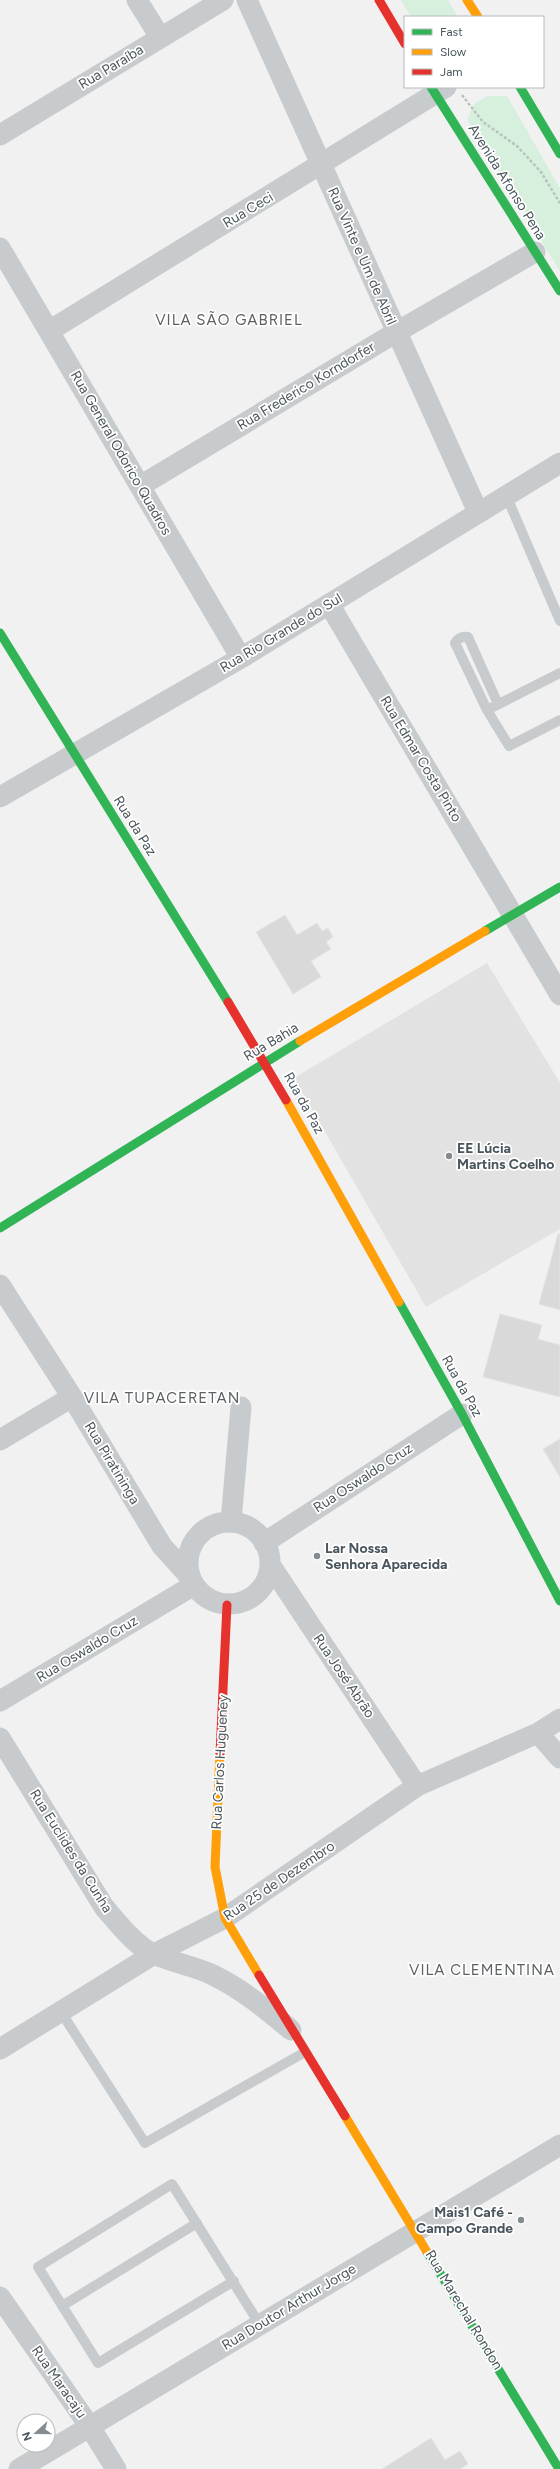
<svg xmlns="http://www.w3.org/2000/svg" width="560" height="2469" viewBox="0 0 560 2469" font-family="Figtree,sans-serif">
<rect width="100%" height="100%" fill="#f1f1f1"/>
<!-- education -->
<path fill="#e3e2e2" d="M487,963L560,1083V1229L426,1307L294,1078Z"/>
<!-- green -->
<path fill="#d7efdd" d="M401,0H448L458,17H411Z
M488,96H507L560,188V271L467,119L475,103Z"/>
<!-- building -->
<path fill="#d9d9da" stroke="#e2e3e4" d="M285,915L297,935L317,923L322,931L328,928L333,937L326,942L331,949L311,961L321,977L293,994L256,932Z
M558,1234H560V1310L539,1304Z
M500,1314L542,1325L538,1339L560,1345V1397L483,1377Z
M560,1439V1477L543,1449Z
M431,2438L445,2460L460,2451L468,2464L460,2469H382Z"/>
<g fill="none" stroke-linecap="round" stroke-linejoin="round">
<!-- path -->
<path stroke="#b8c3bf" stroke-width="2.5" stroke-dasharray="3 2" stroke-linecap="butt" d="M462,95L483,122L517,146L541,172L560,203"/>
<!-- lane -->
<path stroke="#c8cbcd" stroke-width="10" d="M506,495L560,621
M498,704L468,637C462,636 458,638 455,643L487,710L560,673
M487,710L509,746L560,720
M61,2012L145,2143L305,2052
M234,2281L98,2363L38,2267L172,2184L260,2325
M62,2306L197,2223"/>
<!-- street -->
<path stroke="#c8cbcd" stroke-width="21" d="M137,0L160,37
M247,0L478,512
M0,135L223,0
M0,248L241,658
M49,331L446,87
M140,486L395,333L535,252
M329,604L560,995
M0,797L241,658L560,463
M0,1285L72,1397L162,1546L190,1577
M0,1440L72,1397
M231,1521L241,1407
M188 1563a41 41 0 1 1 82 0a41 41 0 1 1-82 0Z
M264,1543L462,1414
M271,1566L417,1786
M0,1701L194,1585
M538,1733L560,1758
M0,1738L104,1907C117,1922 137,1948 156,1955C174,1963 195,1966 213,1975C242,1989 267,2010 291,2030
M0,2049L154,1954L225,1918L417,1786L538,1733L560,1719
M0,2297L90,2427L116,2469
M19,2469L560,2145"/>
<!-- fast -->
<path stroke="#30b455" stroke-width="9" d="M431,87L560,291
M520,87L560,154
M0,633L228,1002
M485,931L560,887
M0,1228L300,1041
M399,1302L462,1414L560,1601
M427,2252L559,2469"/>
<!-- slow -->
<path stroke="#ff9f0a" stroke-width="9" d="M467,0L478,17
M300,1041L485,931
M286,1100L399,1302
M220,1753L215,1867L225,1918L259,1975
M345,2116L427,2252"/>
<!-- jam -->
<path stroke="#e5322d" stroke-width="9" d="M379,0L405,44
M228,1002L286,1100
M220,1753L227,1605
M259,1975L345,2116"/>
</g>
<!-- markers -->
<g fill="#848c90" stroke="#fff" stroke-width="1.5">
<circle cx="449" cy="1156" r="4"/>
<circle cx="317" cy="1556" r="4"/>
<circle cx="521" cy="2220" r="4"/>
</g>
<g text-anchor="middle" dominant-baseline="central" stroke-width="3.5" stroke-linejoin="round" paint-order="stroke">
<!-- street labels -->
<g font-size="14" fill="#49555c" stroke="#fff">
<text transform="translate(111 67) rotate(-31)">Rua Paraíba</text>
<text transform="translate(507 182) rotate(58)">Avenida Afonso Pena</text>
<text transform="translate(248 210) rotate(-31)">Rua Ceci</text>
<text transform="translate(362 256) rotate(66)">Rua Vinte e Um de Abril</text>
<text transform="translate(306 386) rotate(-31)">Rua Frederico Korndorfer</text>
<text transform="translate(121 453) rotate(60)">Rua General Odorico Quadros</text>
<text transform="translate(281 633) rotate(-31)">Rua Rio Grande do Sul</text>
<text transform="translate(421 759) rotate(59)">Rua Edmar Costa Pinto</text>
<text transform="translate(135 826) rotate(58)">Rua da Paz</text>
<text transform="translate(271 1042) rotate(-31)">Rua Bahia</text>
<text transform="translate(304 1103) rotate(61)">Rua da Paz</text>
<text transform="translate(462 1386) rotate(61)">Rua da Paz</text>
<text transform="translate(112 1463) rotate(59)">Rua Piratininga</text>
<text transform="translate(363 1478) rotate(-33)">Rua Oswaldo Cruz</text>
<text transform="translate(87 1649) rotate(-31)">Rua Oswaldo Cruz</text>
<text transform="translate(344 1676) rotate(56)">Rua José Abrão</text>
<text transform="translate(220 1762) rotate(-87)">Rua Carlos Hugueney</text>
<text transform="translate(71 1851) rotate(58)">Rua Euclides da Cunha</text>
<text transform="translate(279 1881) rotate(-34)">Rua 25 de Dezembro</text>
<text transform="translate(289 2307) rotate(-31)">Rua Doutor Arthur Jorge</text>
<text transform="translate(464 2310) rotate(59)">Rua Marechal Rondon</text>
<text transform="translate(59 2382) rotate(55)">Rua Maracaju</text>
</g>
<!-- poi labels -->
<g font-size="14" font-weight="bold" fill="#49555c" stroke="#fff" text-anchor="start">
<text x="457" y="1148">EE Lúcia<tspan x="457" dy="16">Martins Coelho</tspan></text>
<text x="325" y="1548">Lar Nossa<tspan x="325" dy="16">Senhora Aparecida</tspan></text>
<text x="513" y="2212" text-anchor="end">Mais1 Café -<tspan x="513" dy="16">Campo Grande</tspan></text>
</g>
<!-- neighbourhood labels -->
<g font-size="15" letter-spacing="1" fill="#5d6164" stroke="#fff">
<text x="229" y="320">VILA SÃO GABRIEL</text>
<text x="162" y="1398">VILA TUPACERETAN</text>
<text x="482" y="1970">VILA CLEMENTINA</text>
</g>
</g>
<!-- legend -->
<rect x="404" y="16" width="140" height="72" fill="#ffffff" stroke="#b6bbbe"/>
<rect x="412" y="29" width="20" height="6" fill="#30b455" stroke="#b6bbbe"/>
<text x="440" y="36" font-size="12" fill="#49555c">Fast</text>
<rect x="412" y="49" width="20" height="6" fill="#ff9f0a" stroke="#b6bbbe"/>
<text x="440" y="56" font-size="12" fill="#49555c">Slow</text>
<rect x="412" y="69" width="20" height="6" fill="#e5322d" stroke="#b6bbbe"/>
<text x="440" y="76" font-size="12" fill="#49555c">Jam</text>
<!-- north arrow -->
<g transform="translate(36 2433) rotate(249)"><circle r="19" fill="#ffffff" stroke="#b6bbbe"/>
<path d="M0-3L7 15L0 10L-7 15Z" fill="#848c90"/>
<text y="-6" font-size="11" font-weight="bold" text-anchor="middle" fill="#49555c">N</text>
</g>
</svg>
